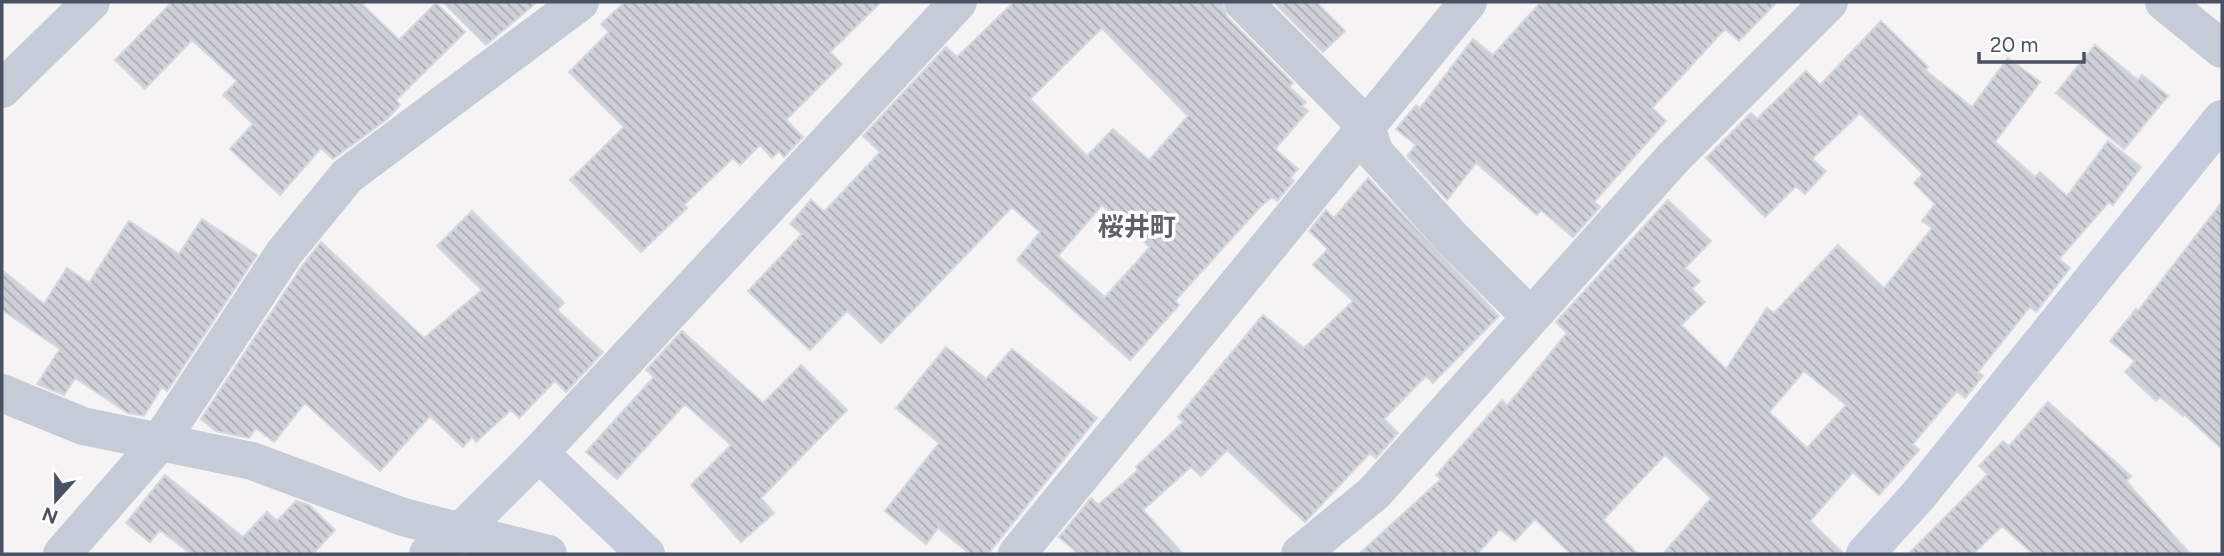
<svg xmlns="http://www.w3.org/2000/svg" width="2224" height="556" viewBox="0 0 2224 556" font-family="Figtree,'Noto Sans JP',sans-serif">
<defs>
<pattern id="building-back-hatch" width="6" height="6" patternUnits="userSpaceOnUse" patternTransform="scale(1.75)"><rect width="6" height="6" fill="#ced1d8"/><path d="M-1 5l2 2M0 0l6 6M5-1l2 2" fill="none" stroke="#a9acb3"/></pattern>
</defs>
<rect width="100%" height="100%" fill="#f5f3f3"/>
<!-- building -->
<path fill="url(#building-back-hatch)" stroke="#d6d7de" stroke-width="2" fill-rule="evenodd" d="M172,2H360L399,40L436,3L465,32L396,100L400,105L387,119L333,159L321,148L280,195L230,149L253,124L223,95L237,81L192,40L145,89L115,60Z
M443,2H537L486,45Z
M625,2H881L830,52L842,64L786,120L803,137L784,157L779,151L772,158L760,145L740,165L733,158L684,205L687,208L641,252L570,180L624,127L569,72L609,32L601,24Z
M1014,2H1222L1227,17L1293,83L1289,87L1306,102L1302,106L1308,111L1275,149L1298,169L1290,178L1294,181L1277,201L1272,197L1261,206L1175,301L1179,305L1130,360L1017,260L1040,232L1012,207L881,343L847,311L810,350L748,291L802,234L790,224L811,200L824,212L880,152L863,136L946,47L957,57ZM1102,28L1188,116L1149,160L1113,129L1087,156L1030,99ZM1102,205L1150,247L1105,297L1058,256Z
M1274,2H1316L1345,31L1323,52Z
M1541,2H1777L1739,41L1725,29L1652,108L1666,121L1594,202L1600,207L1573,237L1541,210L1537,215L1476,163L1447,200L1407,156L1416,145L1396,129L1416,105L1420,108L1473,39L1493,55Z
M1881,21L1928,67L1925,70L1972,107L2008,58L2040,82L1995,142L2035,177L2040,172L2067,196L2108,141L2141,167L2113,205L2109,202L2059,259L2070,268L2036,312L2030,307L1978,372L1983,376L1965,398L1957,391L1913,444L1919,450L1879,495L1853,472L1810,521L1844,554H1663L1711,498L1665,455L1603,520L1638,554H1571L1535,519L1515,541L1500,529L1477,554H1359L1441,479L1436,475L1502,400L1507,406L1567,333L1556,322L1668,200L1711,241L1685,268L1700,281L1692,289L1705,302L1681,325L1726,369L1767,308L1774,313L1838,245L1884,288L1932,228L1922,221L1935,204L1914,183L1923,174L1860,113L1812,159L1826,171L1805,194L1796,186L1765,217L1706,158L1751,113L1757,119L1806,71L1820,85ZM1804,371L1846,405L1807,448L1769,412Z
M2095,45L2138,80L2142,75L2168,96L2124,149L2056,93Z
M1368,178L1499,316L1433,383L1426,376L1384,419L1398,433L1376,458L1370,453L1305,522L1227,450L1201,476L1191,467L1143,510L1183,554H1079L1059,537L1091,498L1098,505L1138,470L1136,467L1183,422L1178,417L1263,315L1304,348L1353,301L1313,265L1328,249L1309,231L1326,210L1334,218Z
M2222,202V449L2184,414L2183,416L2160,397L2156,401L2125,372L2135,361L2110,341L2136,309L2138,311Z
M472,211L564,303L557,310L603,352L566,392L555,381L519,418L511,410L476,442L472,437L463,447L430,416L380,471L305,403L274,442L256,428L249,438L216,431L201,419L302,266L321,242L424,338L482,290L437,246Z
M202,219L257,255L167,391L162,387L144,416L128,413L75,378L64,395L37,384L60,349L2,310V270L44,304L67,268L89,283L129,221L179,254Z
M682,331L763,403L801,365L847,410L761,498L774,513L741,542L691,485L731,445L685,404L617,479L586,452L654,377L646,370Z
M946,347L986,379L1012,349L1097,418L988,554H970L938,528L926,544L885,511L939,443L896,408Z
M2048,402L2131,476L2126,481L2190,554H2033L2002,526L1973,554H1908L1988,474L1979,466L2003,441L2009,446Z
M165,475L243,537L267,512L277,521L296,501L309,505L335,530L313,554H191L160,530L150,542L126,523Z"/>
<g fill="none" stroke-linecap="round" stroke-linejoin="round">
<!-- street -->
<path stroke="#c5ccd8" stroke-width="38" d="M1243,2L1365,125L1375,153L1451,237L1531,317
M2164,2L2222,49
M2,89L91,2
M2,393L83,426L252,461L403,517L548,554
M62,554L159,443L284,253L347,176L580,2
M428,554L462,530L539,453L958,2
M1017,554L1468,2
M1300,554L1374,493L1673,158L1829,2"/>
<!-- secondary -->
<path stroke="#c4ccdd" stroke-width="38" d="M539,453L646,554
M1865,554L1917,497L2222,119"/>
</g>
<g text-anchor="middle" dominant-baseline="central" stroke-width="7" stroke-linejoin="round" paint-order="stroke">
<!-- neighbourhood labels -->
<g font-size="26" font-weight="bold" fill="#5e6169" stroke="#fff">
<text x="1137" y="227">桜井町</text>
</g>
</g>
<!-- border -->
<rect width="2224" height="556" fill="none" stroke="#485263" stroke-width="7"/>
<!-- north arrow -->
<g transform="translate(56 500) rotate(201)" stroke="#ffffff" stroke-width="5" paint-order="stroke">
<path d="M0-5L12 26L0 18L-12 26Z" fill="#485263"/>
<text y="-10" font-size="19" font-weight="bold" text-anchor="middle" fill="#485263">N</text>
</g>
<!-- scale -->
<path d="M1979 52v10h105v-10" fill="none" stroke="#485263" stroke-width="3.5"/>
<text x="1990" y="52" font-size="21" fill="#485263" stroke="#ffffff" stroke-width="5" paint-order="stroke">20 m</text>
</svg>
